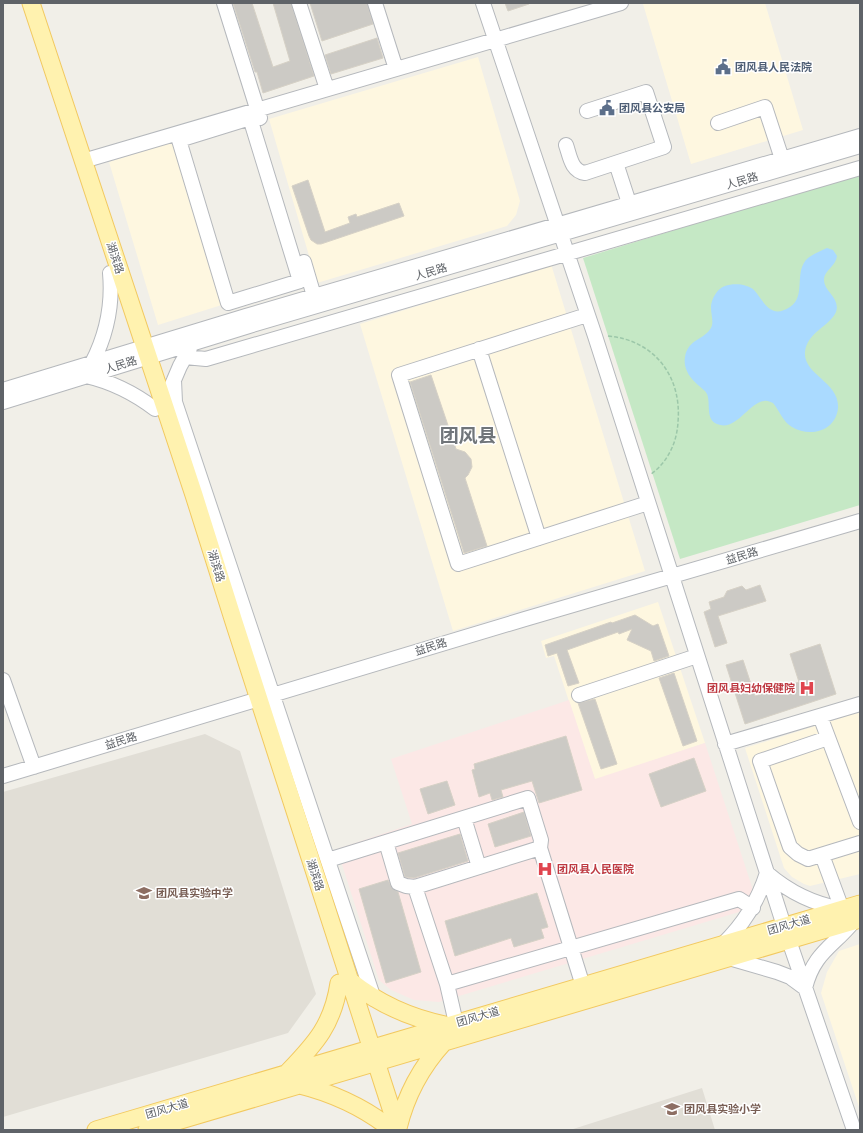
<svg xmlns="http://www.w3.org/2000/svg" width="863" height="1133" viewBox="0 0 863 1133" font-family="'Source Sans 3','Noto Sans SC',sans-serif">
<rect width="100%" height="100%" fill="#f1efe8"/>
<!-- commercial -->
<path fill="#fef7e0" d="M646,3H765L803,130L691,164L643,4Z
M478,57L520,201L516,215L507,226L317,283L269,119Z
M179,140L228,303L158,325L109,162Z
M551,264L645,571L453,631L360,324Z
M658,602L705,743L595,780L554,656L546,658L541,641Z
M860,712V874L810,886L804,884L792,877L784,868L745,748Z
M860,944V1110L821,993L827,972L839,951Z"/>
<!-- education -->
<path fill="#e1ded6" d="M205,734L240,751L316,994L288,1033L3,1117V792Z
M702,1088L715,1130H570Z"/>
<!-- medical -->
<path fill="#fce8e6" d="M569,700L595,779L705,743L753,890L739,912L439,1002L414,1000L391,990L379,980L337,849L412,824L391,759Z"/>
<!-- green -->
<path fill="#c5e8c5" d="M860,173V505L680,559L583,258Z"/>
<!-- water -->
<path fill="#aadaff" d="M827,248L833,250L837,256C836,266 824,271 824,279C823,291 841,298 836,312C829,327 807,332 805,352C803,375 840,382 838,408C836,431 810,438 792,427C783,422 779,410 773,403C770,402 767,400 764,401C748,403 736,432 717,424C705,419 711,403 707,394C705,390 701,388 698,385C690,378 683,369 685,357C688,339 704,340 711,328C714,322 711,315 711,307C711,300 717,288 725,286C734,283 747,284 754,290C764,301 770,320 790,307C807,296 793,271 808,258C813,254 821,251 827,248Z"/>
<!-- building -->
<path fill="#cccac5" stroke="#d6d1c6" d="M233,3H252L273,67L290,61L273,3H291L314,76L263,93L257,72H255Z
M310,3H367L373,24L322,41Z
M505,3H528L529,4L508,11Z
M377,38L383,58L331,74L325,55Z
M308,180L325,232L350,223L348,217L356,214L357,217L399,203L404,216L321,244H317L311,240L309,236L292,186Z
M431,375L456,449L465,452L471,459L472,467L468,475L465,478L487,546L464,553L410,382Z
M760,585L766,601L718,616L727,643L715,647L704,612L711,609L709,602L724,597L727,591L742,586L746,590Z
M635,615L653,626L658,624L669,656L654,661L651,651L627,640L632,629L619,634L618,632L567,650L579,683L568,686L557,653L548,656L545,645L611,622L612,623Z
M820,644L836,694L745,724L726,665L743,660L755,696L799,682L790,654Z
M674,673L697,741L683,746L659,678Z
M595,699L617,764L601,769L578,703Z
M566,736L582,790L539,803L532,781L501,790L503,797L492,800L490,793L479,797L472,770L475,769L474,764Z
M694,758L706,791L661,807L649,774Z
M447,781L455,805L428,814L420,789Z
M524,812L531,836L495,847L488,824Z
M460,834L468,861L414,878L405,877L398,853Z
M388,880L392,888L398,892L421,972L386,983L359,889Z
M537,893L548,927L541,929L544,938L514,947L511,938L455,956L445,921Z"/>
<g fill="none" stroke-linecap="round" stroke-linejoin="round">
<defs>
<path id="minor" d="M224,3L260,118
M299,3L327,89
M375,3L396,69
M483,3L595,336L784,926L854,1130
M250,118L300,281L228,303L179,140Z
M718,123L765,107L782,159
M566,145C570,156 571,171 585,173L664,147L646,92L587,111
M83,161L621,3
M616,163L629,203
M304,262L314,296
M587,315L399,375L458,564L648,503
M479,349L539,538
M185,357L206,359L860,168
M92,363C107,334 113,306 110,273
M86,376C112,382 134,393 155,409
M174,380L175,402L374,999
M171,387L180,366L190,348
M3,390L246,316L860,136
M3,402L249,326L860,146
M3,680L34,767
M579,695L697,656
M820,716L860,822
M828,738L760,761L790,847L798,854L808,859L860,843
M725,744L860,704
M3,776L525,619L860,521
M464,818L479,867
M386,842L398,883L406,886L415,887
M822,855L842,909
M328,860L528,798L541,840L540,848L583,986
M723,944C744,924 758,901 767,873C789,892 813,904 842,909
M729,958L777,972L790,977L805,988C814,952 833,947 854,921
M447,984L415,887L540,848
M456,1023L447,984L739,899L753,908"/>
<path id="major" d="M31,3L194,495L234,622L398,1130
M350,981C379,1004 410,1018 445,1025
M288,1072C316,1043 333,1024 339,983
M300,1085C332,1093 359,1105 386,1125
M398,1128C406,1095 421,1067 444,1042
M96,1130L860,904
M147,1130L860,919"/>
</defs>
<!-- minor casing -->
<use href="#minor" stroke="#b5b8bc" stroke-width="16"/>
<!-- major casing -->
<use href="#major" stroke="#f2c960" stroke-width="19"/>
<!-- path -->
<path stroke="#9cc7a9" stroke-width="1.5" stroke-dasharray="4 2" stroke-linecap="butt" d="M608,336C654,340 682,376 678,422C677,442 668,462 651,474"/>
<!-- minor -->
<use href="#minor" stroke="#fff" stroke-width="14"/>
<!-- major -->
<use href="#major" stroke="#fff2af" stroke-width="17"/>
</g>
<!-- icons -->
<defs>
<symbol id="civic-bare" viewBox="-9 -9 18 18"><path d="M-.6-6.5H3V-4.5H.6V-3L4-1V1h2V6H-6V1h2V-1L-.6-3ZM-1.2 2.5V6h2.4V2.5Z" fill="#5c6f8a" stroke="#fff" stroke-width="2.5" paint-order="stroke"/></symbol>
<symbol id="hospital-bare" viewBox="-9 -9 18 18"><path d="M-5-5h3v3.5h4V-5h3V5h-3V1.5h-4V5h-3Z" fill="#e0444e" stroke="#fff" stroke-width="2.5" paint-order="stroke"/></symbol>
<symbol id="school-bare" viewBox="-9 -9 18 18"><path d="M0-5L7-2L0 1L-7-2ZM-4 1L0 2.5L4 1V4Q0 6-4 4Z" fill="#8d6e63" stroke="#fff" stroke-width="2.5" paint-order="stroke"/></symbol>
</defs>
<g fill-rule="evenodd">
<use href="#civic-bare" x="712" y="56" width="22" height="22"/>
<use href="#civic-bare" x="596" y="97" width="22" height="22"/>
<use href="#hospital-bare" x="796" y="677" width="22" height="22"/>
<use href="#hospital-bare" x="534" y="858" width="22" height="22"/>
<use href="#school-bare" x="133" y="882" width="22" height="22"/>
<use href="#school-bare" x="661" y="1098" width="22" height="22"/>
</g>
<g text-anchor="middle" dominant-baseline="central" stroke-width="3" stroke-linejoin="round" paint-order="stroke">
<!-- service labels -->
<g font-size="11" font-weight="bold" fill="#4e5e75" stroke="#fff" text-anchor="start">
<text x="735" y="67">团风县人民法院</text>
<text x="619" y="108">团风县公安局</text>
</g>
<!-- street labels -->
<g font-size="11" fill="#5f6368" stroke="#fff">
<text transform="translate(742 181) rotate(-16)">人民路</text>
<text transform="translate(115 258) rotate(72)">湖滨路</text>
<text transform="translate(431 272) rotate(-16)">人民路</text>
<text transform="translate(121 365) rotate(-17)">人民路</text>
<text transform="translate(742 556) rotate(-16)">益民路</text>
<text transform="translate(216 566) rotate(73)">湖滨路</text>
<text transform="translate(431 647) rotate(-17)">益民路</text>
<text transform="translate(121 741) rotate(-17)">益民路</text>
<text transform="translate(315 875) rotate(72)">湖滨路</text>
<text transform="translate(789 925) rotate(-16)">团风大道</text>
<text transform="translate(478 1017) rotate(-16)">团风大道</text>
<text transform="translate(167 1109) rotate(-16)">团风大道</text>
</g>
<!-- health labels -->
<g font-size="11" font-weight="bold" fill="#be3a42" stroke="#fff" text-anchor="end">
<text x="795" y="688">团风县妇幼保健院</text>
<text x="557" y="869" text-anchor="start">团风县人民医院</text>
</g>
<!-- education labels -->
<g font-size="11" font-weight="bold" fill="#785e54" stroke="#fff" text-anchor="start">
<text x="156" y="893">团风县实验中学</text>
<text x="684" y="1109">团风县实验小学</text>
</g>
<!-- town labels -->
<g font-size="19" font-weight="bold" fill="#70757a" stroke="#fff">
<text x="468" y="436">团风县</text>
</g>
</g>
<!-- border -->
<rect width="863" height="1133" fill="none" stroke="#5f6368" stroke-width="8"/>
</svg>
